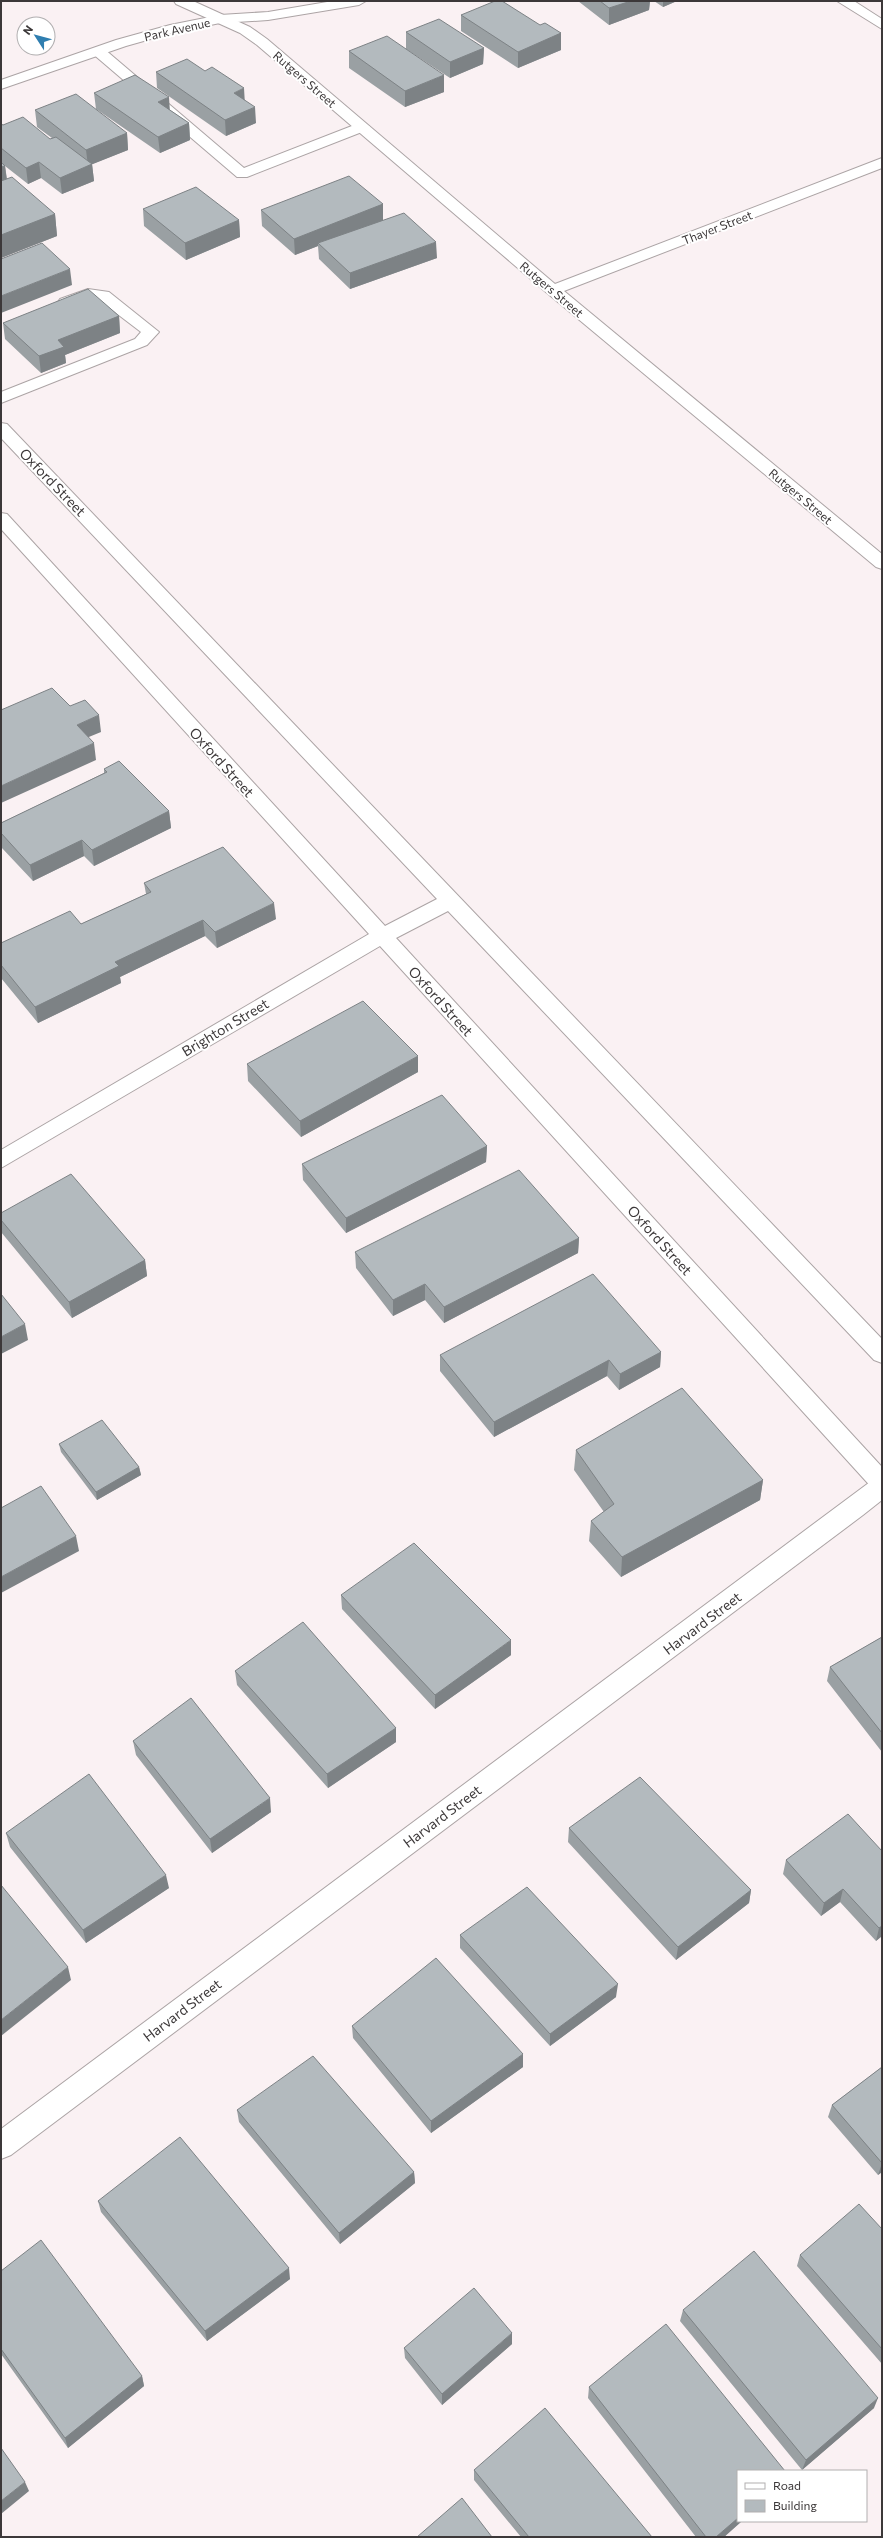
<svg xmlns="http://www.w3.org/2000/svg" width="883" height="2538" viewBox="0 0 883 2538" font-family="Commissioner,sans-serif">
<rect width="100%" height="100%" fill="#faf1f3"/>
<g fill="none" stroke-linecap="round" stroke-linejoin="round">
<defs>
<path id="service" d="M98,47L103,48L244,168L357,124L362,122L370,127L367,130L247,177H237L93,54L91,51Z
M88,289L109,292L159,332L147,345L1,403V392L135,339L141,332L99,300L90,299L66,307L58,302L60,299Z"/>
<path id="minor" d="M174,1H193L250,27L267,39L555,284L882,158V168L564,291L882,554V569L876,567L547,293L257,45L240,33L176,4Z
M837,1H854L882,19V29Z
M882,1476V1500L863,1515L11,2155L1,2159V2129L874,1479Z"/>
<path id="tertiary" d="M333,1H366L359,5L268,20L220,23L172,33L126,46L1,89V80L116,40L170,25L220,15L268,12Z
M1,423L7,424L882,1339V1363L874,1360L448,911L396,938L882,1467V1493L874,1490L380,946L1,1168V1150L369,934L1,529V513L7,514L385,926L437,899L1,438Z"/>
</defs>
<!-- service casing -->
<use href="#service" stroke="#aca4a5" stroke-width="2"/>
<!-- minor casing -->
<use href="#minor" stroke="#aca4a5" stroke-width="2"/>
<!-- tertiary casing -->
<use href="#tertiary" stroke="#aca4a5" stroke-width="2"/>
<!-- service -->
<use href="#service" fill="#fff" fill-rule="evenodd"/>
<!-- minor -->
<use href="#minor" fill="#fff" fill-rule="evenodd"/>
<!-- tertiary -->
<use href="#tertiary" fill="#fff" fill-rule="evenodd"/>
</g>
<!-- wall -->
<path fill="#9aa0a3" d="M578,1H650L649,10L609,25Z
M654,1H677L663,7Z
M461,15L540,25L561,33V50L518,68L461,31Z
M406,32L484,48L483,64L450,78L406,49Z
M349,51L444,92L405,107L349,68Z
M156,72L245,100L256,123L226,136L157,88Z
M94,93L170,110L189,123L190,140L160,153L96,109Z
M35,110L127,133L128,150L92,164L94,181L62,194L41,178L28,184L5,166L7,179L55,214L57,236L1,258V124L3,125L50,139L52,138L37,127Z
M383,204V220L437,258L350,289L319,259L318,246L295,255L262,226L261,210Z
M143,209L239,220L240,237L186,260L144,226Z
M119,316L120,333L65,355L66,363L41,373L5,339L3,323Z
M104,769L169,811L171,828L94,866L84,856L33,881L1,847V823L104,773Z
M144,883L276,919L217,948L205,936L120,977L121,983L38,1023L1,978V943L81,924L146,894Z
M247,1064L418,1072L301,1137L248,1081Z
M487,1146L486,1162L346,1233L303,1180L302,1164Z
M1,1213L145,1260L147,1276L72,1318L1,1232Z
M579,1238L578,1253L444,1323L425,1300L393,1316L356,1268L355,1252Z
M661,1352L660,1367L619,1390L607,1376L494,1437L440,1371V1355Z
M59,1444L139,1467L141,1475L97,1500L61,1452Z
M576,1450L763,1480L760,1500L621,1577L589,1541L591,1521L604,1512L574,1470Z
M341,1595L511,1655L435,1709L342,1609Z
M882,1637V1752L827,1681L830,1667Z
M235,1671L396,1728V1742L328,1788L237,1685Z
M133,1741L271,1812L212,1853L136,1755Z
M569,1828L751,1890L749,1903L676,1960L568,1842Z
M6,1833L169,1888L86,1943L10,1847Z
M882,1851V1936L876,1941L840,1902L821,1916L783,1874L786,1860Z
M460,1935L616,1997L550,2046L460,1948Z
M352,2026L523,2067L431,2133L353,2038Z
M882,2067V2172L878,2175L828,2117L832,2105Z
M237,2110L414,2172L415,2183L340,2244L239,2122Z
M98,2201L290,2279L207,2341L101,2212Z
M882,2229V2364L797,2266L800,2255Z
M1,2271L142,2376L144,2386L68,2448L1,2354Z
M683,2310L874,2408L802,2470L680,2321Z
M512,2344L442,2405L405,2358L404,2348Z
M589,2387L738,2521H742L724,2537H696L588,2398Z
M474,2470L652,2537H521L474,2480Z"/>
<!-- shaded-wall -->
<path fill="#7d8285" d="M631,1H650L649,10L609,25V8Z
M663,1H677L663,7Z
M561,33V50L518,68V52Z
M484,48L483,64L450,78V62Z
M444,75V92L405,107V91Z
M244,88L245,105L234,93Z
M169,97L170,113L158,102Z
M255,107L256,123L226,136L225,120Z
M189,123L190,140L160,153L158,137Z
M127,133L128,150L88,166L86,150Z
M39,162L41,178L28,184L26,168Z
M92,164L94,181L62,194L60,178Z
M5,166L7,182L1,185V167Z
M383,204V221L318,243V246L295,255L294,239Z
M55,214L57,236L1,258V235Z
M239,220L240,237L186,260L185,243Z
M436,242L437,258L350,289V273Z
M70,269L72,285L1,313V296Z
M119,316L120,333L65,355L66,363L41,373L39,356L58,340Z
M1,643L2,652L1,653Z
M99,715L101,732L79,741L77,725Z
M94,743L96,760L1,803V786Z
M169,811L171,828L94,866L92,850Z
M82,840L84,856L33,881L30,865Z
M274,903L276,919L217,948L215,932Z
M203,920L205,936L120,977L121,983L38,1023L35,1007L115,962Z
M418,1056V1072L301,1137L300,1121Z
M487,1146L486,1162L346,1233V1218Z
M579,1238L578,1253L444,1323V1307Z
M145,1260L147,1276L72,1318L69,1302Z
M425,1284V1300L393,1316V1300Z
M25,1324L28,1340L1,1354V1337Z
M661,1352L660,1367L619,1390L620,1374Z
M609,1360L607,1376L494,1437V1422Z
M139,1467L141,1475L97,1500L96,1492Z
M763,1480L760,1500L621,1577L622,1557Z
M76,1536L79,1551L1,1593V1577Z
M511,1640V1655L435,1709V1695Z
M396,1728V1742L328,1788L327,1774Z
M270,1798L271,1812L212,1853L210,1839Z
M166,1875L169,1888L86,1943L83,1930Z
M843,1889L840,1902L821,1916L824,1903Z
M751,1890L749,1903L676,1960L678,1947Z
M882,1926V1936L876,1941L879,1928Z
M68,1967L71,1980L1,2036V2020Z
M618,1984L616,1997L550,2046V2034Z
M523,2054V2067L431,2133V2121Z
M882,2163V2172L878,2175Z
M414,2172L415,2183L340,2244L339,2233Z
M289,2268L290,2279L207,2341L205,2331Z
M512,2333V2344L442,2405V2394Z
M142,2376L144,2386L68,2448L65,2438Z
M878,2398L874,2408L802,2470L806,2460Z
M25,2482L29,2491L1,2514V2501Z
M738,2518V2521H742L724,2537H716Z"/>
<!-- building -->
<path fill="#b3babe" stroke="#7d8285" d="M495,1H502L540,25L545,23L561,33L518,52L461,15Z
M600,1H631L609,8Z
M439,19L484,48L450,62L406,32Z
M387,36L444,75L405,91L349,51Z
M187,59L205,71L212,67L244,88L234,93L255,107L225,120L156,72Z
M135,75L169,97L158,102L189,123L158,137L94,93Z
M76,94L127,133L86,150L35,110Z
M23,117L50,139L56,137L92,164L60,178L39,162L26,168L1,148V124L3,125Z
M1,162L5,166L1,167Z
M349,176L383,204L294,239L261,210Z
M12,177L55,214L1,235V181Z
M196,187L239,220L185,243L143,209Z
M404,213L436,242L350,273L318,243Z
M42,243L70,269L1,296V259Z
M88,289L119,316L58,340L64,347L39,356L3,323Z
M52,688L70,706L85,700L99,715L77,725L94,743L1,786V710Z
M119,761L169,811L92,850L82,840L30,865L1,833V823L107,772L104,769Z
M223,847L274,903L215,932L203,920L115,962L119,966L35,1007L1,965V943L70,911L81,924L151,892L144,883Z
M363,1001L418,1056L300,1121L247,1064Z
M442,1095L487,1146L346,1218L302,1164Z
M519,1170L579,1238L444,1307L425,1284L393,1300L355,1252Z
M71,1174L145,1260L69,1302L1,1220V1213Z
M593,1274L661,1352L620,1374L609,1360L494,1422L440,1355Z
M1,1294L25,1324L1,1337Z
M682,1388L763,1480L622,1557L591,1521L614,1504L576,1450Z
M102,1420L139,1467L96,1492L59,1444Z
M41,1486L76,1536L1,1577V1508Z
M414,1543L511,1640L435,1695L341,1595Z
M303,1622L396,1728L327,1774L235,1671Z
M882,1637V1733L830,1667Z
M191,1698L270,1798L210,1839L133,1741Z
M89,1774L166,1875L83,1930L6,1833Z
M640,1777L751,1890L678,1947L569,1828Z
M848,1814L882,1851V1926L879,1928L843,1889L824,1903L786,1860Z
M1,1885L68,1967L1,2020Z
M527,1887L618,1984L550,2034L460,1935Z
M436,1958L523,2054L431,2121L352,2026Z
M313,2056L414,2172L339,2233L237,2110Z
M882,2067V2163L832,2105Z
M180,2137L289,2268L205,2331L98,2201Z
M859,2204L882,2229V2349L800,2255Z
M41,2240L142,2376L65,2438L1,2349V2271Z
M754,2251L878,2398L806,2460L683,2310Z
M474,2288L512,2333L442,2394L404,2348Z
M666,2324L785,2471H738V2518L716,2537H706L589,2387Z
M545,2408L652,2537H529L474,2470Z
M1,2448L25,2482L1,2501Z
M462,2498L492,2537H417Z"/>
<g text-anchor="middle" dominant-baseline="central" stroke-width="4" stroke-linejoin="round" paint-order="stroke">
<!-- far-street labels -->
<g font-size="12" fill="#3c3839" stroke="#fff">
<text transform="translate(177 29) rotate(-13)">Park Avenue</text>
<text transform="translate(305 79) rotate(41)">Rutgers Street</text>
<text transform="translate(717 227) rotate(-21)">Thayer Street</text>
<text transform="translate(552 289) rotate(40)">Rutgers Street</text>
<text transform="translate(801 496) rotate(40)">Rutgers Street</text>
</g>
<!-- street labels -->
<g font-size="14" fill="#3c3839" stroke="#fff">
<text transform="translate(53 482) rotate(46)">Oxford Street</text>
<text transform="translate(222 762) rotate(48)">Oxford Street</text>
<text transform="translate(441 1001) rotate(48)">Oxford Street</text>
<text transform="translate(225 1027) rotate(-31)">Brighton Street</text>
<text transform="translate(660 1240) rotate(48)">Oxford Street</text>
<text transform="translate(702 1623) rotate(-37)">Harvard Street</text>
<text transform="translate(442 1816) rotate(-37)">Harvard Street</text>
<text transform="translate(182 2010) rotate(-37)">Harvard Street</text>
</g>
</g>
<!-- border -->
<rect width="883" height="2538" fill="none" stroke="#3c3839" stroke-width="4"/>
<!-- legend -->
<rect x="737" y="2470" width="130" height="52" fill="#ffffff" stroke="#b1afb0"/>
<rect x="745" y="2483" width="20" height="6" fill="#ffffff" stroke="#b1afb0"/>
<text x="773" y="2490" font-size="12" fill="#3c3839">Road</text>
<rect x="745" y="2500" width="20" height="12" fill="#b3babe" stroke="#b1afb0"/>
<text x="773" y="2510" font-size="12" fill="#3c3839">Building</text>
<!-- north arrow -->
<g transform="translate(36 36) rotate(306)"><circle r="19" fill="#ffffff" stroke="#b1afb0"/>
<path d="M0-3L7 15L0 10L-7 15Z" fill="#2f7eb0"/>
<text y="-6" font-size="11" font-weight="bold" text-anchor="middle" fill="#3c3839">N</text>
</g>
</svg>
